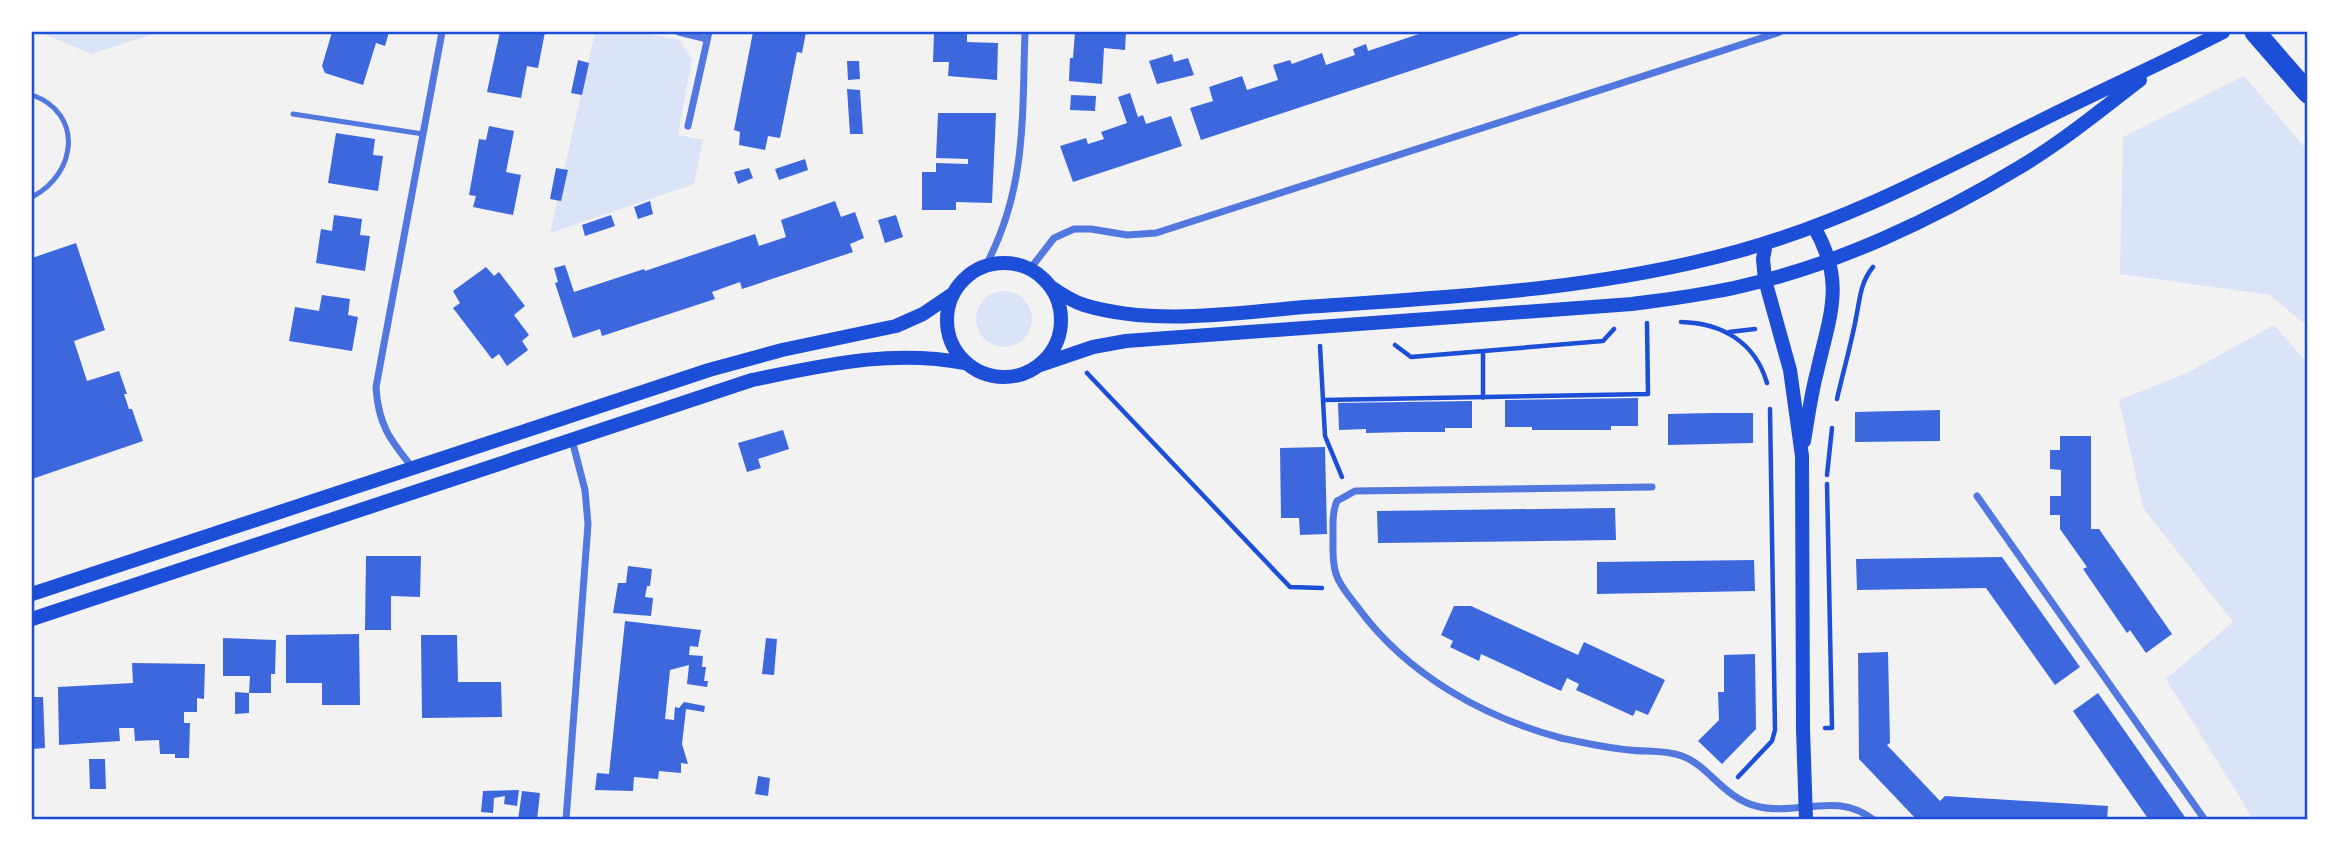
<svg xmlns="http://www.w3.org/2000/svg" width="2339" height="851" viewBox="0 0 2339 851" font-family="Karla,sans-serif">
<rect width="100%" height="100%" fill="#f2f2f2"/>
<!-- green -->
<path fill="#dbe4f7" d="M39,32H155L154,34L91,54Z
M595,32H639L679,40L692,59L678,135L703,140L694,184L550,233Z
M2244,76L2307,150V326L2270,295L2120,274L2123,137Z
M976 319a28 28 0 1 1 56 0a28 28 0 1 1-56 0Z
M2274,325L2307,363V819H2253L2166,679L2233,622L2143,508L2119,400L2187,373Z"/>
<!-- building -->
<path fill="#3d67dc" d="M332,32H389L385,46L376,43L363,85L325,73L322,66Z
M500,32H545L538,68L527,66L521,98L487,92Z
M753,32H806L802,53L797,52L780,138L768,136L765,150L739,145L740,132L734,130Z
M934,32H967V42L998,43L997,80L948,76L949,62H933Z
M1075,32H1126L1125,50L1104,48L1102,84L1069,81L1070,58H1073Z
M1425,32H1518L1519,35L1201,140L1190,108L1213,101L1209,87L1242,76L1247,90L1278,80L1273,65L1290,60L1292,64L1322,53L1326,65L1355,55L1353,49L1366,44L1368,51Z
M1172,54L1174,62L1188,58L1194,75L1157,84L1149,61Z
M578,60L589,63L582,95L571,93Z
M847,61H859L860,79L848,80Z
M847,89L860,90L863,134H850Z
M1130,93L1138,117L1143,115L1146,124L1171,116L1182,146L1073,182L1060,146L1086,138L1088,144L1104,139L1101,132L1127,123L1118,97Z
M1071,95L1096,96L1095,111L1070,110Z
M938,113H996L992,203L956,202V210H922V172H936V163L968,164V159L936,158Z
M489,126L514,131L506,172L521,175L513,215L473,207L476,196L469,195L479,139L486,140Z
M336,133L375,139L373,155L383,156L378,191L328,183Z
M805,159L808,170L779,180L775,169Z
M556,168L568,170L561,201L550,199Z
M749,168L753,178L738,184L734,172Z
M650,201L653,214L638,219L634,207Z
M835,201L841,217L855,212L864,238L850,244L853,252L742,289L740,282L712,292L715,299L602,336L600,329L573,338L555,283L558,282L554,268L565,265L574,292L644,269L645,271L755,234L759,246L786,237L781,220Z
M334,215L362,219L360,235L370,236L365,271L316,263L321,229L332,231Z
M611,215L615,226L585,236L582,225Z
M896,215L903,237L885,243L878,220Z
M76,243L105,330L74,341L87,381L119,371L127,394H124L129,409H132L143,441L32,479V258Z
M486,267L494,276L499,272L525,306L514,315L529,335L522,341L528,350L507,366L499,354L492,359L453,308L460,303L453,291Z
M322,295L350,299L348,315L358,317L352,351L289,341L295,307L319,311Z
M1638,398V426H1611V430H1532V427H1505V400Z
M1472,401V428H1445V432H1405L1366,433V429L1339,430L1338,403Z
M1940,410V441L1855,442V412Z
M1712,413H1753V443L1668,445V414Z
M783,430L789,449L758,459L761,468L747,472L738,443Z
M2060,436H2091V529H2099L2172,634L2146,653L2130,630L2127,633L2083,569L2087,567L2060,529V515H2050V496H2061V470L2050,469V450H2060Z
M1325,447L1327,534L1300,535L1299,518H1281L1280,448Z
M1615,508L1616,540L1378,543L1377,511Z
M366,556H421L420,597L391,596V630H365Z
M2002,557L2080,667L2055,685L1986,588L1857,590L1856,559Z
M1754,560L1755,591L1597,594V562Z
M628,566L652,569L650,586H647L645,597L653,598L651,616L613,613L618,583H626Z
M1454,606H1471L1578,655L1584,642L1665,680L1648,715L1636,710L1633,716L1576,690L1579,684L1567,678L1561,691L1481,654L1479,661L1450,647L1453,641L1441,635Z
M625,621L701,630L698,647L690,646L689,655L703,656L702,667H706L704,681H708L707,687L687,684L689,665L670,670L665,719L674,720L675,707L679,708L684,702L705,706L704,712L686,709L682,744L688,764L681,763V773L659,771L658,779L634,777L633,791L595,790L597,773L609,774Z
M359,634L360,705H322V683H286V635Z
M421,635H457L458,682H501L502,717L422,718Z
M223,638L276,640L275,674H271V693H249V713L235,714V692L249,693L250,676H223Z
M766,638L777,639L774,675L762,674Z
M1888,652L1890,743L1887,745L1940,801L1945,796L2108,806L2107,820H1917L1859,759L1858,653Z
M1755,654L1756,729L1722,764L1698,741L1719,720L1718,692H1724V655Z
M132,663L205,664L204,699L197,698V712H184V723H190L189,758H175V754H160L159,740L135,741L134,728H119L120,741L59,745L58,687L133,683Z
M2098,693L2129,737L2187,820H2149L2073,711Z
M32,697H43L45,748L32,749Z
M89,759H105L106,789H90Z
M758,776L770,778L768,796L755,794Z
M519,790L517,806L504,804L505,796L494,798L493,813L481,812L483,791Z
M522,791L540,793L537,820H518Z"/>
<g fill="none" stroke-linecap="round" stroke-linejoin="round">
<!-- path -->
<path stroke="#1d4ed8" stroke-width="4.5" d="M1681,322C1722,323 1755,342 1767,383
M1729,332L1755,329
M1395,345L1411,357L1603,341L1614,329
M1320,346L1325,436L1342,477
M1087,373L1290,587L1322,588
M1483,398V353
M1837,399C1843,372 1851,345 1856,318C1860,299 1860,283 1873,267
M1324,400L1648,394L1647,323
M1827,475L1832,428
M1825,728H1832L1827,484
M1738,777L1772,741L1775,730L1770,409"/>
<!-- service -->
<path stroke="#5277de" stroke-width="5" d="M32,95C84,113 77,174 32,197
M293,114L423,134"/>
<!-- minor -->
<path stroke="#5277de" stroke-width="7" d="M679,32L707,39
M688,126L709,32
M985,267C1027,189 1022,117 1025,32
M1030,269L1054,238L1074,229H1091L1127,235L1156,233L1780,32
M412,467C390,440 378,424 376,387L442,32
M1652,487L1355,491L1337,501C1332,513 1333,524 1333,537C1333,550 1332,562 1336,574C1340,587 1351,598 1359,609C1408,675 1483,717 1561,738C1584,743 1606,748 1629,750C1646,752 1666,750 1682,756C1708,765 1724,798 1756,806C1797,817 1835,790 1874,820
M1977,496L2205,820
M566,820L588,524L585,490L572,440"/>
<!-- secondary -->
<path stroke="#1d4ed8" stroke-width="14" d="M1766,243L1763,259L1765,280L1790,370L1802,456L1803,729L1806,820
M947 320a57 57 0 1 1 114 0a57 57 0 1 1-114 0Z
M1051,287C1061,294 1072,301 1084,305C1154,326 1233,313 1305,307C1451,297 1598,290 1739,251C1844,222 1938,172 2034,124C2097,92 2161,64 2223,32
M1040,365L1093,347L1126,341L1632,304C1669,299 1705,295 1742,286C1837,265 1936,218 2020,167C2062,142 2101,110 2140,80
M1804,441C1808,418 1811,394 1817,372C1830,314 1846,282 1814,227
M32,594L709,370L782,350L896,326L923,314L954,293
M32,619L752,380C826,365 890,349 965,363"/>
<!-- motorway -->
<path stroke="#1d4ed8" stroke-width="21" d="M2255,32L2308,93"/>
</g>
<!-- border -->
<rect width="2339" height="851" fill="none" stroke="#ffffff" stroke-width="66"/>
<rect x="33" y="33" width="2273" height="785" fill="none" stroke="#1d4ed8" stroke-width="2.5"/>
</svg>
